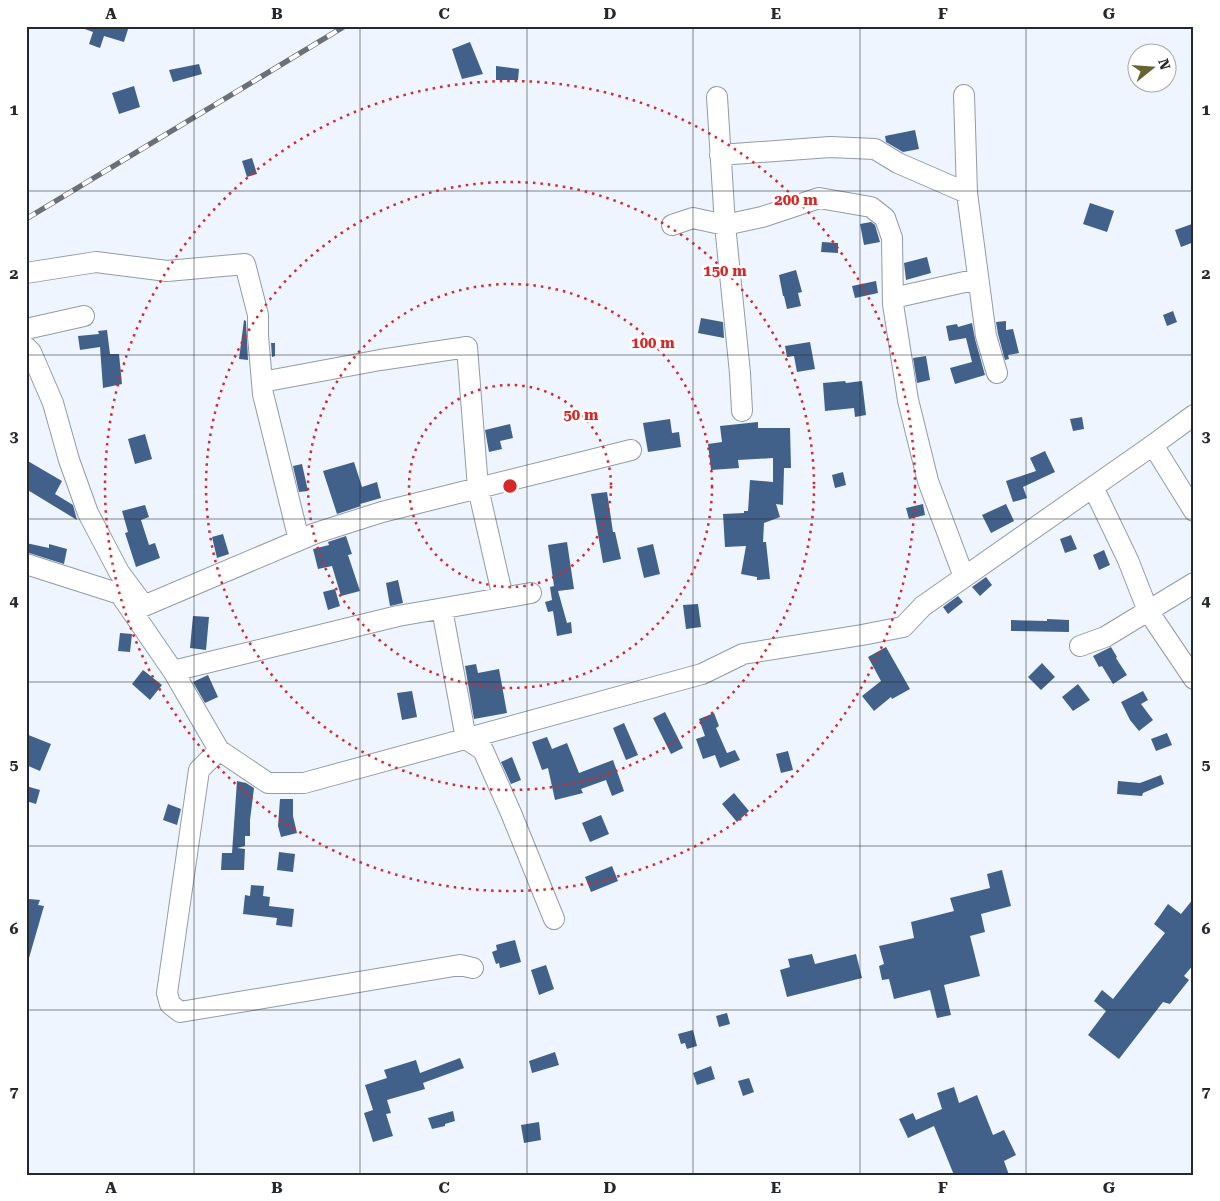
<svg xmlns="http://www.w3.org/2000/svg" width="1220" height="1201" viewBox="0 0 1220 1201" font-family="'Roboto Serif',serif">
<rect width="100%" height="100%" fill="#eef5fe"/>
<!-- building -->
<path fill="#41608a" d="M83,26H129L124,42L104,36L100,48L89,44L93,32L82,28Z
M470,42L483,74L462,79L452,49Z
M199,64L202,74L173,82L169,70Z
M496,66L519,69L518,80H496Z
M134,86L140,107L119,114L112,93Z
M915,130L919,149L903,152L886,142L885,136Z
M252,158L257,174L247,177L242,161Z
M1090,203L1114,211L1107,232L1083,224Z
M871,222L875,225L880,242L864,245L860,224Z
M1192,224L1194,230V242L1181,247L1175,230Z
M822,242L838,243V253L821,252Z
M927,257L931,273L906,280L904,263Z
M796,270L802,292L798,293L801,306L787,309L784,296H783L779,275Z
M876,281L878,293L855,298L852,286Z
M1173,311L1177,322L1167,326L1163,315Z
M701,318L723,322L724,338L698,333Z
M244,320L246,321L248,360L239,359Z
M1006,321V330L1013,329L1019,353L1008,355L1009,359L1005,360L998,334L996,322Z
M972,323L975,339L985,375L955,384L950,368L972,362L966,338L949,341L946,326L957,324L958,327Z
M107,330L110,354H119L122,384L103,388L100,347L80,350L78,336L99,334L98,331Z
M810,342L815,369L797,372L794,356L787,357L785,346Z
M271,343H275V356L272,357Z
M926,356L930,380L917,383L913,358Z
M845,381L846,383L862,381L866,415L855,417L854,408L825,411L823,383Z
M1082,417L1084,429L1073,431L1070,419Z
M670,419L672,433L679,432L681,447L648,452L643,423Z
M758,422V428H790L791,468H784L783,505L776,504L780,517L764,523L763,542H766L770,579L757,580V577L741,574L746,546L725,547L723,514L744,513V511H748L750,480L773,482V458L738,460L739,468L711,470L708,444L722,442L720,426Z
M510,424L513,438L500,441L502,449L489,452L485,430Z
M145,434L152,459L135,464L128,439Z
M1045,451L1055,472L1023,487L1027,498L1013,502L1006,481L1036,471L1030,458Z
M26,460L62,481L55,494L73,505L77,520L26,489Z
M354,462L362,487L377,482L381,498L360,504L361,506L337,514L323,471Z
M302,464L308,491L299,492L293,466Z
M843,472L846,485L835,488L832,475Z
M607,492L613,532H615L621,559L603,563L591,494Z
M923,504L925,515L909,519L906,508Z
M1006,504L1014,521L991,533L982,515Z
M145,505L149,517L141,520L149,545L155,543L160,558L136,567L125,533L128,532L122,511Z
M223,534L229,554L217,558L212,537Z
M1071,535L1077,549L1065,553L1060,539Z
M346,536L352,554L348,555L360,591L341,596L332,566L318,569L313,549L329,545L328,542Z
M567,542L574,589L558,591L567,623L571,622L572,633L557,636L553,611L548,612L545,602L552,600L550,587L554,586L548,545Z
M26,543L49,548V544L67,549L64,564L26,552Z
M653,544L660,574L644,578L637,548Z
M1104,550L1110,565L1099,570L1093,555Z
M986,577L992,585L980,596L972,587Z
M398,580L403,603L390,606L386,583Z
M335,589L340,606L328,610L323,592Z
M958,596L963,602L948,614L943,607Z
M698,604L701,627L686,629L683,605Z
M193,616L209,617L206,650L190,648Z
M1047,619L1069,620V632L1011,631V620L1047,621Z
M120,633L132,634L130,652L118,651Z
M886,647L910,689L892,699L891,697L874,711L862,696L881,681L868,657Z
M1111,647L1117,657L1116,658L1127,675L1113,684L1102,666L1099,667L1093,656Z
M1042,663L1055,677L1041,690L1028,677Z
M476,664L478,673L499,669L507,713L474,719L465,666Z
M143,670L162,685L150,700L132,684Z
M208,675L218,697L205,703L193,682Z
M1078,684L1090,700L1073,711L1062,697Z
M412,691L417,717L402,720L397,693Z
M1143,691L1148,700L1141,704L1153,720L1139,731L1130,720L1121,702Z
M665,712L683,748L671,754L653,718Z
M714,713L719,726L716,728L727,753L735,750L740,760L720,768L715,755L703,759L696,739L705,736L699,719Z
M624,723L638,755L626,760L613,728Z
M1167,733L1172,745L1156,751L1151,739Z
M26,734L51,744L40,771L26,765Z
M547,737L552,749L567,743L579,773L613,760L624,791L612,796L606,780L581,789L583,793L555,800L548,768L542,770L532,742Z
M788,751L793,770L781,773L776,754Z
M512,757L521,780L511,784L501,762Z
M1161,775L1164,784L1143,793L1142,796L1117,794L1118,781L1140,783Z
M237,781L246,783L254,788L250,820V836H245V846L237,848L245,849L244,870H221L222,853H232Z
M26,786L40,790L36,804L26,801Z
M734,793L749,811L737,822L722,804Z
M280,799H293V816L297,833L281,837L278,826Z
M168,804L181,809L177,825L163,820Z
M601,815L609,834L590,842L582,823Z
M279,852L295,854L293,872L277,870Z
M612,866L618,881L591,892L585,877Z
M1002,870L1011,906L981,914L985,932L970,936L980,976L944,985L951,1015L937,1018L930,990L894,999L889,979L882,980L879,966L884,964L879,946L914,938L911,922L954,911L950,898L990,888L987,874Z
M251,885L264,886L263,896L270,897L269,906L294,909L292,927L276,925L277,918L243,914L245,895L250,896Z
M1194,898V964L1184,976L1189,980L1170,1004L1163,1002L1119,1059L1088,1035L1106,1011L1094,1001L1102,990L1113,999L1165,933L1154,924L1168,904L1181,914Z
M29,899L40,900L38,905L44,906L29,958L26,957V907Z
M515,940L521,962L500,968L499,963L496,964L492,952L497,950L496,945Z
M812,954L815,964L856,954L862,978L787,997L780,970L790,967L788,959Z
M546,965L554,989L539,995L531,970Z
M727,1013L730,1024L719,1027L716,1016Z
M693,1030L697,1046L687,1049L685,1043L681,1044L678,1034Z
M555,1052L559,1065L532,1073L529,1061Z
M460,1058L464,1068L423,1083L425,1089L387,1100L391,1113L386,1114L393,1136L373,1142L364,1113L373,1110L365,1085L387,1078L384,1070L416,1060L420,1073Z
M711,1066L715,1079L697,1085L693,1073Z
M749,1078L754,1092L743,1096L738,1081Z
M954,1087L959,1103L977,1095L993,1135L1004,1130L1016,1155L1004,1161L1009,1175H954L934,1126L908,1138L899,1119L913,1113L916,1120L942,1109L937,1093Z
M453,1111L455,1121L445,1124V1126L432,1129L428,1118Z
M539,1122L541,1140L524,1143L521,1125Z"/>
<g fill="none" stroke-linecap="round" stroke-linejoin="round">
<defs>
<path id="minor" d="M964,95L967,193L986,336L997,373
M717,97L725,225L740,373L742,411
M720,155L830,147L875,149L898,163L967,193
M672,225L693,218L725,225L762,217L819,198L871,207L885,218L892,238L893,304L908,400L928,481L964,577
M26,273L96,262L167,271L245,264L258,315V336L263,394L299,540
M893,298L978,279
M26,329L84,316
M26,347L31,352L53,403L69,460L88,513L119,572L142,603
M262,382L380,360L467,347L478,488L503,598
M1153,445L1194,511
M1093,487L1128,560L1148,611L1194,679
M26,564L120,594L173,671L219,750L268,783H304L702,674L743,654L862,635L903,627L923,606L1153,445L1194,415
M442,609L466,739L483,750L511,813L554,919
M132,611L316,533L382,512L631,450
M1080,646L1105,637L1194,583
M173,671L398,616L531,593
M219,750L199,770L167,993L170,1004L180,1012L460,965L473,968"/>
</defs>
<!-- minor casing -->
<use href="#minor" stroke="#939ba6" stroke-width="22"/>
<!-- minor -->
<use href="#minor" stroke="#fff" stroke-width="20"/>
<defs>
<path id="rail" d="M26,219L345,26"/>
</defs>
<!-- rail casing -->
<use href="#rail" stroke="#6b7076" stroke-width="5.5"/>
<!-- rail -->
<use href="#rail" stroke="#fff" stroke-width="4" stroke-dasharray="11" stroke-linecap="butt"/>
</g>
<!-- grid -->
<path fill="none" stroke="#25292d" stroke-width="1" stroke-opacity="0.55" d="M194,26V1175M360,26V1175M527,26V1175M693,26V1175M860,26V1175M1026,26V1175M26,191H1194M26,355H1194M26,519H1194M26,682H1194M26,846H1194M26,1010H1194"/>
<!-- distance rings -->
<g fill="none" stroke="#d62828" stroke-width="2.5" stroke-dasharray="2.5 5">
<circle cx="510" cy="486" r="101"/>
<circle cx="510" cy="486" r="202"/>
<circle cx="510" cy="486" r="304"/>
<circle cx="510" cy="486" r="405"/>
</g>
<circle cx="510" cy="486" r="8" fill="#d62828" stroke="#fff" stroke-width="2.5"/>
<g font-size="15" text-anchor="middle" font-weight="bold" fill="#d62828" stroke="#fff" stroke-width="5" stroke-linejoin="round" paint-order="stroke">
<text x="796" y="205">200 m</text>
<text x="725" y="276">150 m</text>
<text x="653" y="348">100 m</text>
<text x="581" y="420">50 m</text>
</g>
<!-- border -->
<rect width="1220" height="1201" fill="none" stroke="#ffffff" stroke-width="55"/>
<!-- north arrow -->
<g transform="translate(1152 68) rotate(73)"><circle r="24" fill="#ffffff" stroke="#a8a9ab"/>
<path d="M0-4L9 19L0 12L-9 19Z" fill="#676431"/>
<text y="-8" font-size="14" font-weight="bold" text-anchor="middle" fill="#25292d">N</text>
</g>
<rect x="28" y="28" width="1164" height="1146" fill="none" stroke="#25292d" stroke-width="2"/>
<g font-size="16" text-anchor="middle" font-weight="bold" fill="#25292d">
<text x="111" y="19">A</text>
<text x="277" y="19">B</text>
<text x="444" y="19">C</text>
<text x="610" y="19">D</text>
<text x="776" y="19">E</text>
<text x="943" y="19">F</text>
<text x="1109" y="19">G</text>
<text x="14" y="115">1</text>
<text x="1206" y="115">1</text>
<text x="14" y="279">2</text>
<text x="1206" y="279">2</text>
<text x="14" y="442">3</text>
<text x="1206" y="442">3</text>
<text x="14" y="606">4</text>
<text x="1206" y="606">4</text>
<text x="14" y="770">5</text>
<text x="1206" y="770">5</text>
<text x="14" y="934">6</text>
<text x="1206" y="934">6</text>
<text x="14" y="1097">7</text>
<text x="1206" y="1097">7</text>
<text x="111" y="1193">A</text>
<text x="277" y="1193">B</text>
<text x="444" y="1193">C</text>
<text x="610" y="1193">D</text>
<text x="776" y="1193">E</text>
<text x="943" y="1193">F</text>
<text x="1109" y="1193">G</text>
</g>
</svg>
